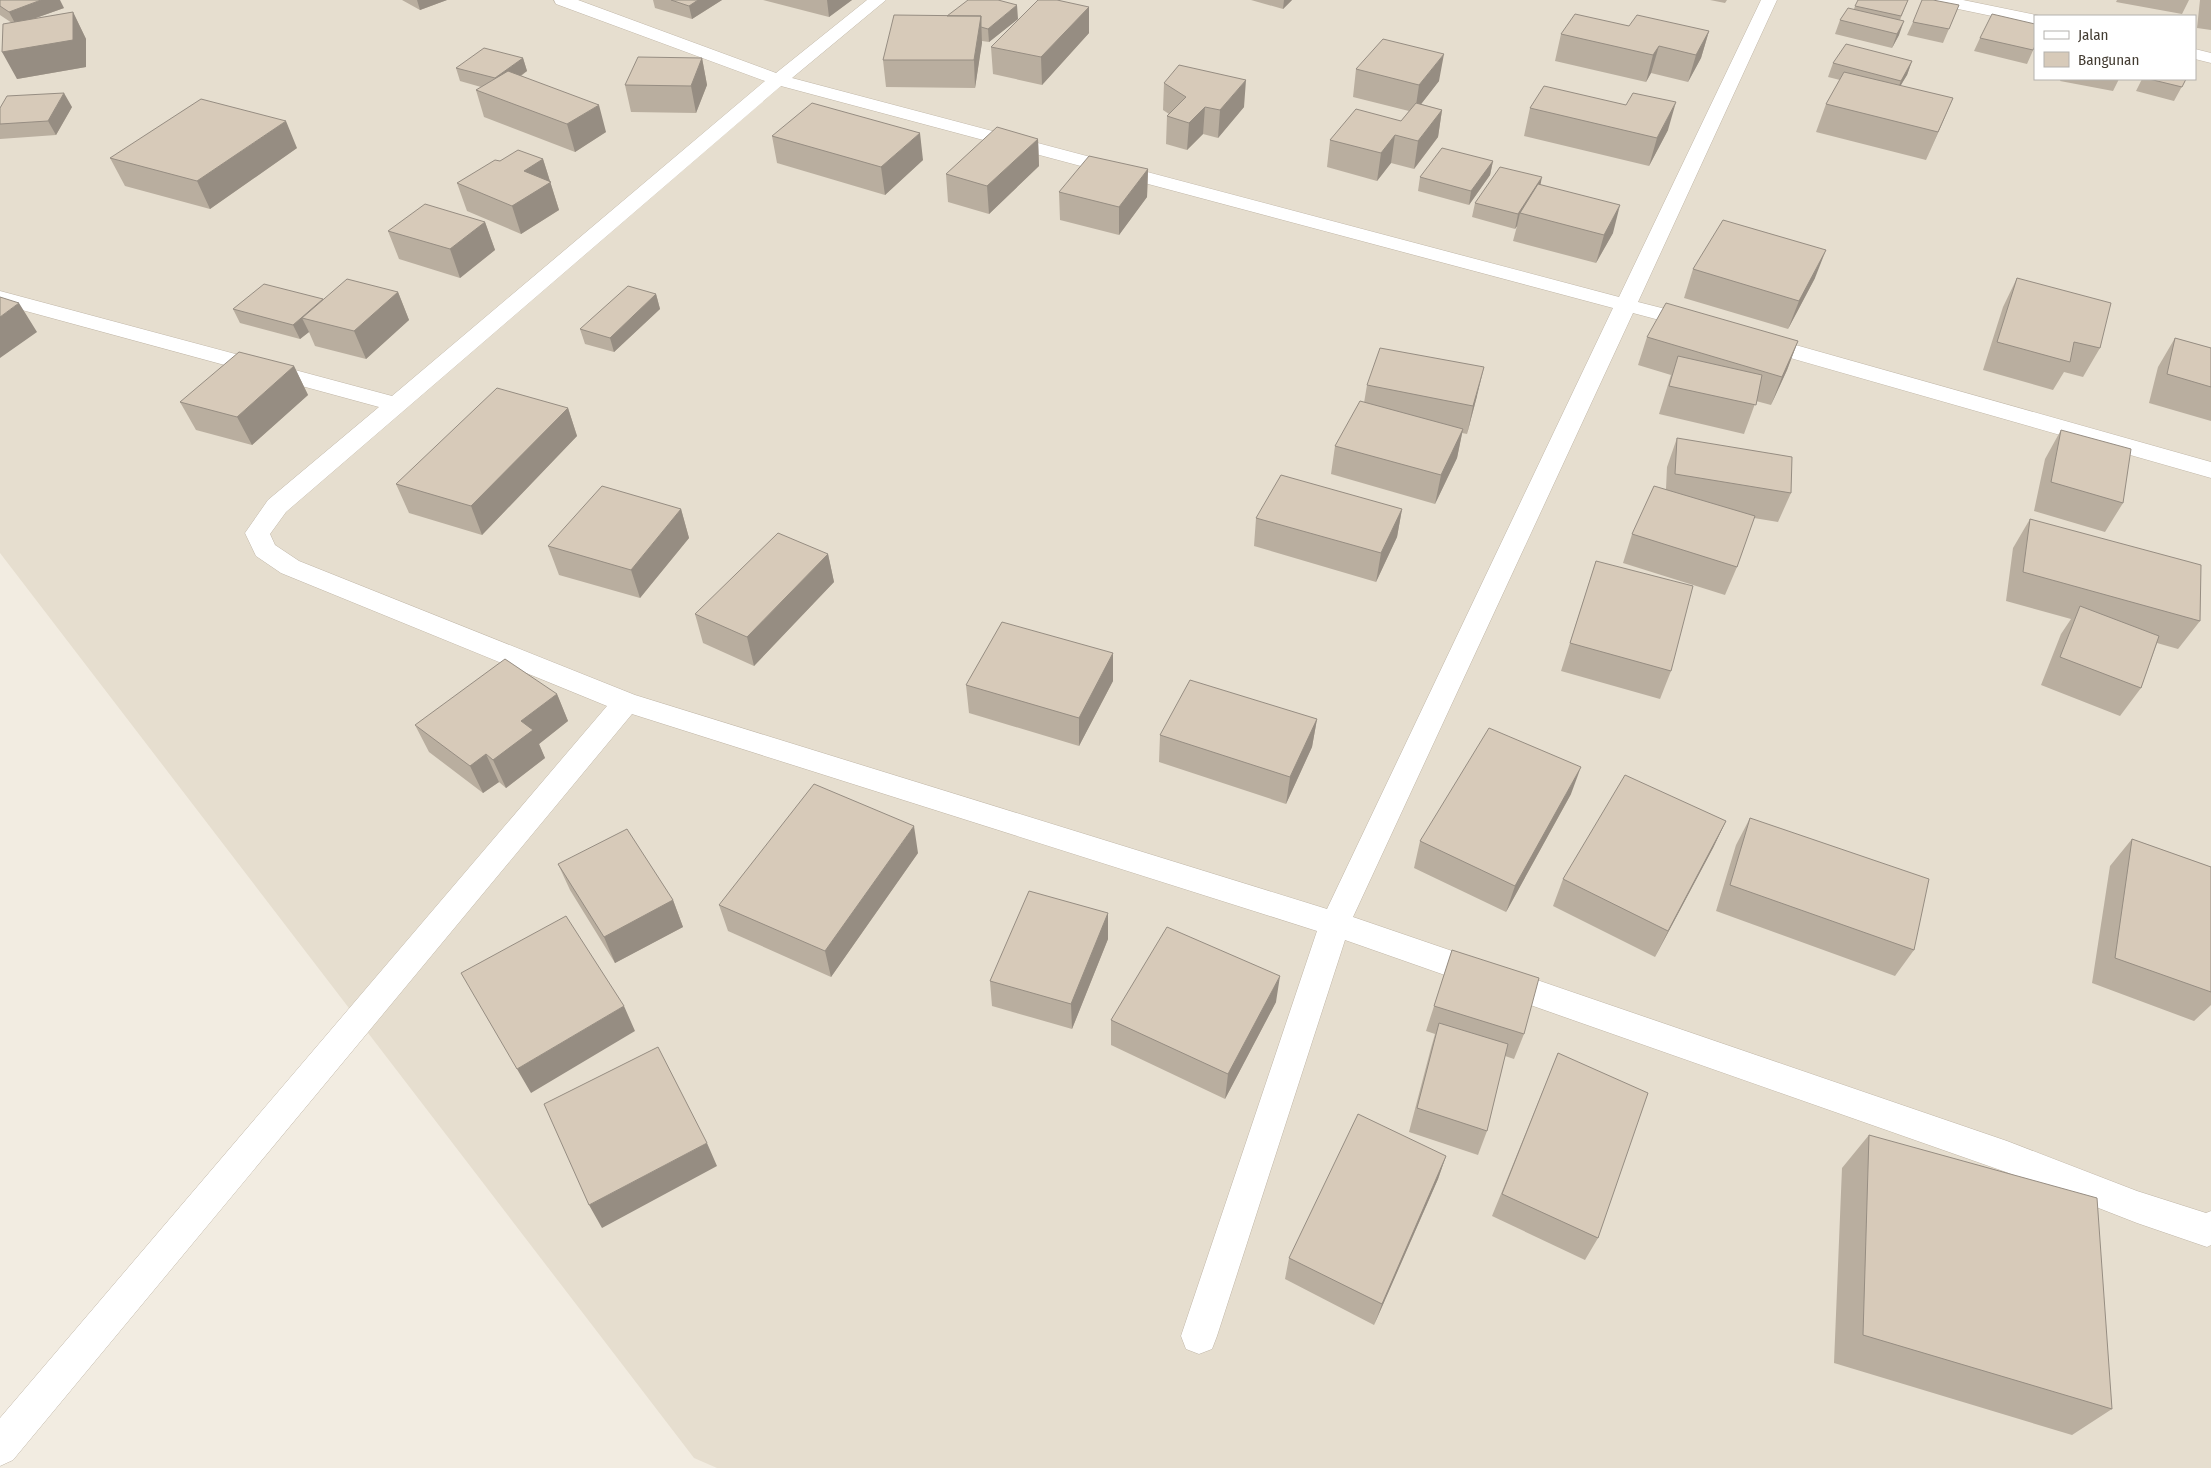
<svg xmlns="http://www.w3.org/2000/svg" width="2211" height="1468" viewBox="0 0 2211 1468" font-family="'Fira Sans Condensed',sans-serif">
<rect width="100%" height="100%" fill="#f2ece1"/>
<!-- residential -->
<path fill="#e6decf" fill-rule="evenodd" d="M0,0H2211V1468H717L694,1458L0,553ZM2035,16H2195V79H2035Z"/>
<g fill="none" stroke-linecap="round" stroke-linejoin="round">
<defs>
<path id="minor" d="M554,0H578L776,73L867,0H886L792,78L1619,297L1761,0H1777L1638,302L1705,319L1708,324L1705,329L1697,330L1633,313L1353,917L2007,1141L2137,1191L2206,1213L2211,1211V1245L2207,1247L2137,1223L2006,1172L1345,940L1217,1336L1212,1349L1199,1354L1186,1349L1181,1336L1317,931L632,714L13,1460L0,1466V1418L607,706L281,573L256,556L245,533L268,500L379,407L0,304V291L392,396L765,81L556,4ZM781,86L1613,308L1327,909L635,695L299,561L275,545L270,534L286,512Z
M1931,0H1963L2041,16H2035V25L1939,5L1933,4Z
M2195,49L2211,53V63L2195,59Z
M1760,335L2211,462V478L1752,347L1749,342L1752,337Z"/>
</defs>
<!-- minor casing -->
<use href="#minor" stroke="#c0b6a7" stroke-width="1"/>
<!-- minor -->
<use href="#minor" fill="#fff" fill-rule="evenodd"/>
</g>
<!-- wall -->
<path fill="#b9ae9f" d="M0,0L64,8L33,19L73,12L86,39V67L17,79L12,23L0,15Z
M402,0H447L420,10Z
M653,0H722L692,19L655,8Z
M763,0H852L829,17Z
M1251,0H1292L1283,9Z
M1710,0H1727L1725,3Z
M1908,0L1900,20L1899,35L1892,48L1835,34L1840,20L1854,9L1855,6Z
M2117,0H2189L2182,14L2116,2Z
M2200,0H2211V30L2197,28Z
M1959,5L1943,43L1907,35L1913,22Z
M1089,7V33L1042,85L993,74L991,47Z
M947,16L1018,19L989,42L982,41L975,88L886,87L883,60Z
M1629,26L1709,31L1701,58L1688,82L1651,73L1646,82L1555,61L1561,34Z
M1980,38L2035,46L2027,64L1974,51Z
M523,58L527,71L521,76L606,132L575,152L484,117L476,90L481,87L460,81L456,68Z
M702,58L707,85L696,113L631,112L625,85Z
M1912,61L1907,75L1900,86L1953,98L1926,160L1816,132L1826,104L1840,80L1828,77L1833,63Z
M1356,69L1439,81L1421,104L1442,110L1438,137L1414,169L1391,163L1377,181L1327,167L1330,140L1401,121L1409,111L1353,97Z
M2061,79H2119L2113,91L2060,81Z
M2142,79H2186L2174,101L2136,91Z
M1164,83L1244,107L1218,138L1203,134L1187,150L1166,144L1167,116L1169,114L1163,110Z
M1626,105L1668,130L1649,166L1524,136L1530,108Z
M72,107L56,135L0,139V108Z
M772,136L923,160L885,195L777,163Z
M1038,139L1039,166L989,214L948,202L946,174Z
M297,148L210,209L125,186L110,158Z
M543,159L559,210L521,234L467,211L457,183L500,161Z
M1493,161L1490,175L1469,205L1418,191L1420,177Z
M1148,169L1147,197L1119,235L1060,220L1059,192Z
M1540,185L1613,233L1596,263L1513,241L1517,226L1515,229L1472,217L1475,203Z
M485,222L495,250L460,278L399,259L388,231Z
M1693,269L1815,278L1788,329L1684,298Z
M2017,278L2100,348L2083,377L2064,372L2053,390L1983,370L2003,307Z
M398,292L409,320L366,359L315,346L309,332L300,339L240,323L233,309Z
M656,294L660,309L614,352L585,344L580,329Z
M1647,337L1798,341L1787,370L1771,405L1756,401L1744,434L1659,414L1671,375L1638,365Z
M2175,338L2211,348V421L2149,403L2158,367Z
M294,366L308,395L252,445L196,430L180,402Z
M1367,385L1477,396L1467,434L1462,433L1457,458L1435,504L1331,474L1335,446L1364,403Z
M568,408L577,436L482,535L409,513L396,484Z
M2061,430L2123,503L2105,532L2034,511L2045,459Z
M1677,438L1791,493L1778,522L1754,518L1737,567L1725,595L1623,563L1632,534L1666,489L1667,467Z
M681,509L689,538L640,598L559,575L548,546Z
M1402,509L1397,537L1376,582L1254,546L1256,518Z
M2030,519L2200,621L2178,649L2157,643L2141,688L2120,716L2041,685L2061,634L2071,619L2006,601L2013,548Z
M828,554L834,582L754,666L703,643L695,614Z
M1596,561L1671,671L1660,699L1561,671Z
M1113,653V681L1079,746L969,713L966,685Z
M557,694L568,721L539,744L545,758L506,788L499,782L483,793L429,752L415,725Z
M1317,719L1312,747L1286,804L1159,762L1160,735Z
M1571,794L1506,912L1414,868L1420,841Z
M1750,818L1914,950L1895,976L1716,911L1736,845Z
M1726,821L1713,848L1655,957L1553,906L1563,879Z
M2132,839L2211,867V1005L2194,1021L2092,983L2110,866Z
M918,853L831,977L728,931L719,905Z
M558,864L673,900L683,927L615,963L570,890Z
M1108,913V939L1072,1029L992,1006L990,981Z
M1452,950L1524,1034L1514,1059L1505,1056L1487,1131L1478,1155L1409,1132L1431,1048L1435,1034L1426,1031Z
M1276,1002L1225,1099L1111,1045V1020Z
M1558,1053L1598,1238L1585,1260L1492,1216L1548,1078Z
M1869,1135L2112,1409L2072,1435L1834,1363L1842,1168Z
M1446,1156L1438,1179L1374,1325L1285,1279L1289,1258Z"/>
<!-- shaded-wall -->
<path fill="#968d82" d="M41,0H60L64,8L16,25L9,12Z
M417,0H447L420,10Z
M698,0H722L692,19L689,6Z
M827,0H852L829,17Z
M1284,0H1292L1283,9Z
M1017,5L1018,19L989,42L988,29Z
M1089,7V33L1042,85L1041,57Z
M73,12L86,39V67L17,79L2,52Z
M981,16L982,43L975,88L974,60Z
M1904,21L1899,35L1892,48L1897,34Z
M1709,31L1701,58L1688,82L1696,55Z
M1659,46L1651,73L1646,82L1653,55Z
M1444,54L1439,81L1415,112L1419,85Z
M523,58L527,71L499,91L495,78Z
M702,58L707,85L696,113L691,86Z
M1912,61L1907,75L1895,95L1901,81Z
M1246,80L1244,107L1218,138L1220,110Z
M64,93L72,107L56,135L48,121Z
M1953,98L1941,126L1926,160L1938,132Z
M1676,102L1668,130L1649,166L1657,138Z
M599,105L606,132L575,152L567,124Z
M1205,107L1203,134L1187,150L1189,123Z
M1442,110L1438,137L1414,169L1418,141Z
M286,121L297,148L210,209L197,181Z
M920,133L923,160L885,195L881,167Z
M1395,135L1391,163L1377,181L1381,153Z
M1038,139L1039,166L989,214L987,186Z
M543,159L559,210L521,234L512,206L524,171Z
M1493,161L1490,175L1469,205L1471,191Z
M1148,169L1147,197L1119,235V207Z
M1542,177L1539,192L1520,213L1517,226L1515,229L1518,214Z
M1620,205L1613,233L1596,263L1604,235Z
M485,222L495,250L460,278L450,249Z
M1826,250L1815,278L1788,329L1799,301Z
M398,292L409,320L366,359L354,331Z
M656,294L660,309L614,352L610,338Z
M323,299L302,318L309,332L300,339L293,325Z
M19,303L37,332L0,358V317Z
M1798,341L1787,370L1771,405L1782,377Z
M294,366L308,395L252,445L237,417Z
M1484,367L1477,396L1467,434L1473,406Z
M568,408L577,436L482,535L471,506Z
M1463,429L1457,458L1435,504L1441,475Z
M681,509L689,538L640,598L631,570Z
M1402,509L1397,537L1376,582L1381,553Z
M828,554L834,582L754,666L747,637Z
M1113,653V681L1079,746V718Z
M557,694L568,721L539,744L545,758L506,788L493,760L521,721Z
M1317,719L1312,747L1286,804L1290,777Z
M486,754L499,782L483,793L470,766Z
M1581,767L1571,794L1506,912L1515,886Z
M1726,821L1713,848L1655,957L1668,931Z
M914,826L918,853L831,977L825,951Z
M673,900L683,927L615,963L604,937Z
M1108,913V939L1072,1029L1071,1004Z
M1280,976L1276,1002L1225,1099L1228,1074Z
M624,1006L635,1031L531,1093L517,1069Z
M707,1143L717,1166L602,1228L589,1205Z
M1446,1156L1438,1179L1374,1325L1382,1304Z"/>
<!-- building -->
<path fill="#d7cab9" stroke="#968d82" d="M0,0H41L9,12L0,6Z
M671,0H698L689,6Z
M968,0H998L1017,5L988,29L981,27V16H947Z
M1038,0H1057L1089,7L1041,57L991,47Z
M1858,0H1908L1901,16L1855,6Z
M1922,0H1933L1959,5L1949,29L1913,22Z
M1848,8L1904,21L1897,34L1840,20Z
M73,12V40L2,52L3,24Z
M1575,14L1629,26L1637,15L1709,31L1696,55L1659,46L1653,55L1561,34Z
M1992,14L2035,24V46L2033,50L1980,38Z
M894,15L981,16L974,60H883Z
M1383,39L1444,54L1419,85L1356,69Z
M1846,44L1912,61L1901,81L1833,63Z
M484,48L523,58L495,78L456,68Z
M638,57L702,58L691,86L625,85Z
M1179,65L1246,80L1220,110L1205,107L1189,123L1167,116L1186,97L1164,83Z
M508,71L599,105L567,124L476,90Z
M1844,72L1953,98L1938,132L1826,104Z
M2149,79H2186L2182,87Z
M1544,86L1626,105L1633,93L1676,102L1657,138L1530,108Z
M64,93L48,121L0,124V108L7,96Z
M201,99L286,121L197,181L110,158Z
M812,103L920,133L881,167L772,136Z
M1416,103L1442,110L1418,141L1395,135L1381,153L1330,140L1356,109L1401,121Z
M997,127L1038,139L987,186L946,174Z
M1442,148L1493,161L1471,191L1420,177Z
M518,150L543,159L524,171L551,182L512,206L457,183L495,160L500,161Z
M1089,156L1148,169L1119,207L1059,192Z
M1500,167L1542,177L1518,214L1475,203Z
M1538,184L1620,205L1604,235L1520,213Z
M425,204L485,222L450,249L388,231Z
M1723,220L1826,250L1799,301L1693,269Z
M2017,278L2111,303L2100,348L2074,342L2070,362L1997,342Z
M347,279L398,292L354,331L302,318Z
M264,284L323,299L293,325L233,309Z
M628,286L656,294L610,338L580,329Z
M0,297L19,303L0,317Z
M1666,303L1798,341L1782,377L1647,337Z
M2175,338L2211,348V387L2167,374Z
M1380,348L1484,367L1473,406L1367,385Z
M239,352L294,366L237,417L180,402Z
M1678,356L1762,375L1756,405L1669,386Z
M497,388L568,408L471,506L396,484Z
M1360,401L1463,429L1441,475L1335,446Z
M2061,430L2131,449L2123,503L2051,482Z
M1677,438L1792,457L1791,493L1675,474Z
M1281,475L1402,509L1381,553L1256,518Z
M602,486L681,509L631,570L548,546Z
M1654,486L1755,516L1737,567L1632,534Z
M2030,519L2201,565L2200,621L2023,572Z
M778,533L828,554L747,637L695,614Z
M1596,561L1693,586L1671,671L1570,643Z
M2080,606L2159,636L2141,688L2060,657Z
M1002,622L1113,653L1079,718L966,685Z
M505,659L557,694L521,721L533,730L493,760L486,754L470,766L415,725Z
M1190,680L1317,719L1290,777L1160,735Z
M1489,728L1581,767L1515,886L1420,841Z
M1625,775L1726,821L1668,931L1563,879Z
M814,784L914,826L825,951L719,905Z
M1750,818L1929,879L1914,950L1730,885Z
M627,829L673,900L604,937L558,864Z
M2132,839L2211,867V992L2115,958Z
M1029,891L1108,913L1071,1004L990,981Z
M566,916L624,1006L517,1069L461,973Z
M1167,927L1280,976L1228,1074L1111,1020Z
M1452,950L1539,978L1524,1034L1434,1006Z
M1439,1023L1508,1044L1487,1131L1417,1108Z
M658,1047L707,1143L589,1205L544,1104Z
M1558,1053L1648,1093L1598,1238L1502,1194Z
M1358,1114L1446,1156L1382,1304L1289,1258Z
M1869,1135L2097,1198L2112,1409L1863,1335Z"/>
<!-- legend -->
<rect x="2034" y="15" width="162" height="65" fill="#ffffff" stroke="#b4b1ad"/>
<rect x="2044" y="31" width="25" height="8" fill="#ffffff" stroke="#b4b1ad"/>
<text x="2078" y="40" font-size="15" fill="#433c32">Jalan</text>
<rect x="2044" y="52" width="25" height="15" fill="#d7cab9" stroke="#b4b1ad"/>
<text x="2078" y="65" font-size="15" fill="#433c32">Bangunan</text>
</svg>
